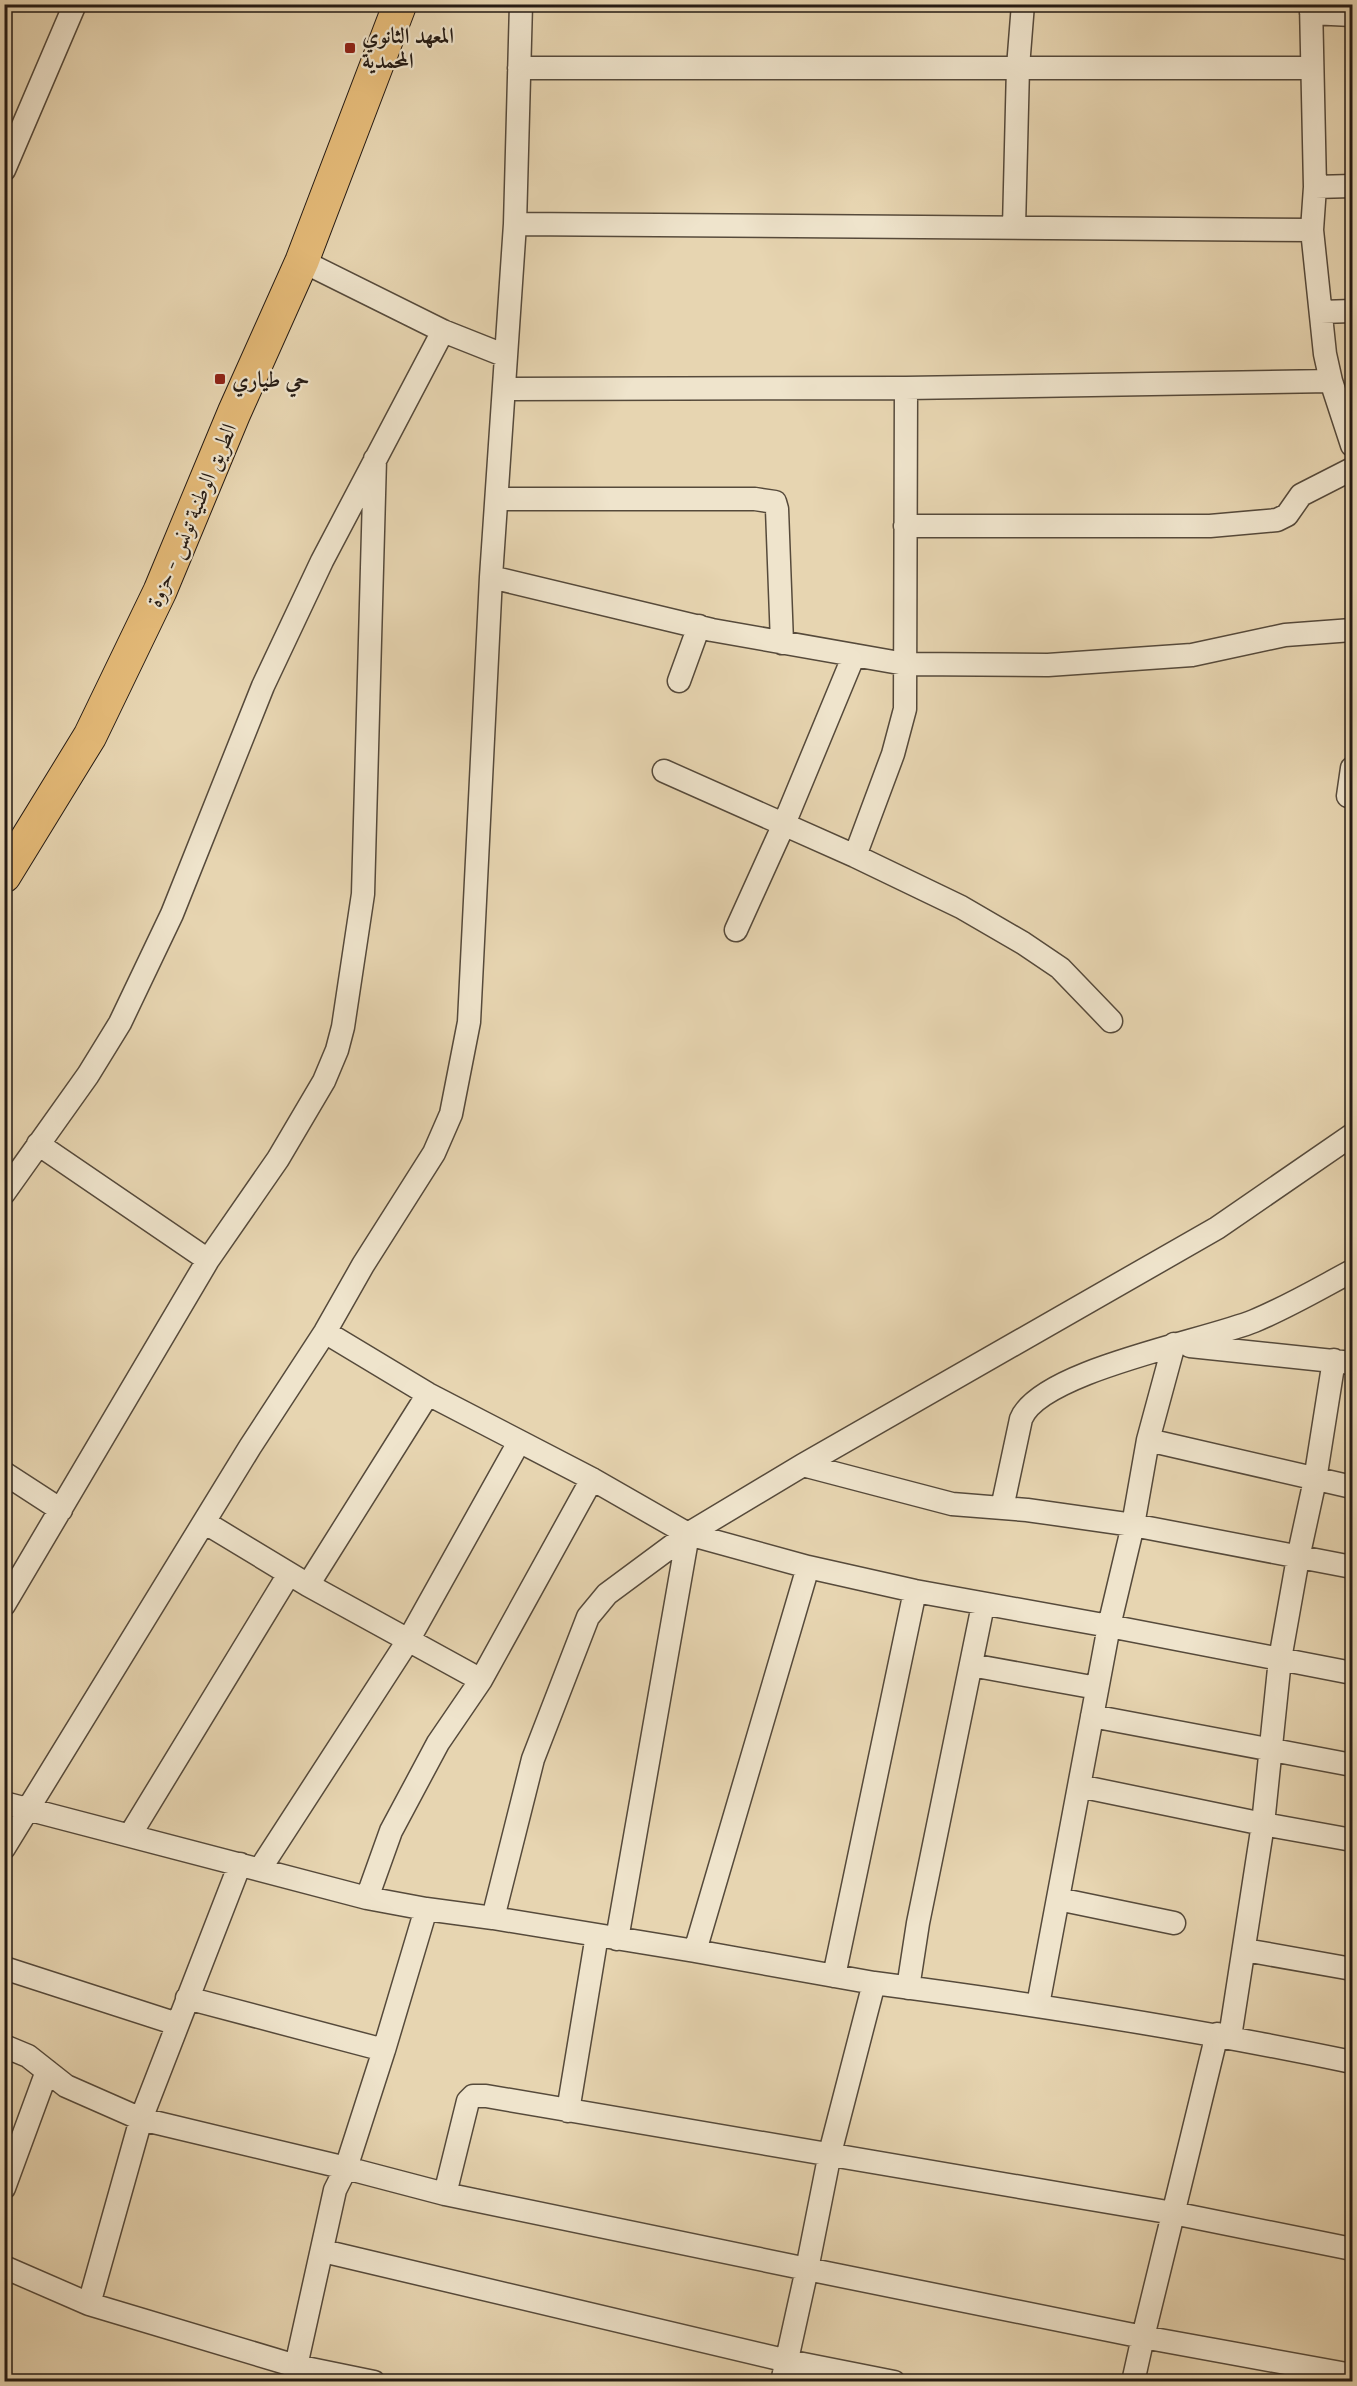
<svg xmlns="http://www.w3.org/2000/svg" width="1357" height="2386" viewBox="0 0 1357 2386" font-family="'Gentium Book Plus',Amiri,serif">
<rect width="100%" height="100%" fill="#e7d5b1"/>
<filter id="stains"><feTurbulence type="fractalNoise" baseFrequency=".00333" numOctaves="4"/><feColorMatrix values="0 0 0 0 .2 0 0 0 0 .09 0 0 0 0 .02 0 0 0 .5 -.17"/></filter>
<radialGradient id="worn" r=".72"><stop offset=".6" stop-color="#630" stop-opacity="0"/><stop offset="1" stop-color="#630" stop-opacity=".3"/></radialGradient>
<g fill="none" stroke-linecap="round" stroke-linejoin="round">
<defs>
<path id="minor" d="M1311,4L1315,187L1312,230L1325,354L1331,381L1352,445
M1311,13L1352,15
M519,68H1311
M4,170L75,4
M1315,187L1352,186
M515,224L1312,230
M1014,227L1018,67L1023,4
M302,261L443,331
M1321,312L1352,311
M504,389L906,388L1331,381
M497,499H755L775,502L777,509L782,643
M905,526H1210L1277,520L1287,515L1301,495L1352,469
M491,577L712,630L905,664L1048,665L1192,655L1285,635L1352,630
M679,681L699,626
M664,771L855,856L961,907L1023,943L1060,968L1111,1021
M1348,796L1352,768
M855,856L893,754L905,709L906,388
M736,930L784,824L854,655
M38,1144L208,1260
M4,1193L88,1075L120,1023L172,914L263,686L322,561L443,331L506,356
M325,1332L428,1394L592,1479L688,1534L808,1567L915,1591L1109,1626L1352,1673
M1190,1346L1352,1363
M1148,1440L1352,1487
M803,1465L952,1504L1027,1510L1133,1525L1352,1567
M4,1473L61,1510
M1002,1508L1021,1419C1040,1371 1205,1341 1254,1321C1288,1307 1320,1288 1352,1271
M204,1522L308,1585L481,1680
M308,1585L428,1394
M4,1605L208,1260L278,1159L324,1081L337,1050L343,1027L363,894L375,459
M971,1665L1097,1688
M1092,1716L1352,1765
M1079,1786L1263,1824L1352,1840
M4,1803L367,1898L426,1909L493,1918L533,1759L588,1617L607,1594L688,1534L803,1465L1217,1228L1352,1135
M130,1835L289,1574
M4,1848L250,1447L325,1332L363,1265L434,1153L451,1114L469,1022L491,577L515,224L521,4
M240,1864L141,2119L89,2304L296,2366L374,2382
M260,1869L409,1639L519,1442
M367,1898L391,1831L438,1743L481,1680L592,1479
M1058,1899L1174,1923
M493,1918L695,1951L808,1567
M617,1939L688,1534
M1245,1950L1352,1969
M4,1968L177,2024
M834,1976L915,1591
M874,1983C1035,2004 1194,2029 1352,2062
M908,1988L918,1923L983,1605
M187,1998L384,2050L346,2168L445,2194L807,2269L830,2153L874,1983L695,1951
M1038,2005L1109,1626L1133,1525L1148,1440L1174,1344
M1217,2034L1143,2337L1352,2375
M1230,2037L1263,1824L1280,1659L1298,1558L1315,1480L1334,1360
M4,2046L28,2056L66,2086L141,2119L346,2168L335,2190L296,2366
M384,2050L426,1909
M568,2111L597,1935
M4,2188L47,2071
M445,2194L468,2101L473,2096H486L1173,2213L1352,2249
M323,2251L788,2361L894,2382
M4,2267L89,2304
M782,2382L807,2269L1143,2337L1133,2382"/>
<path id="primary" d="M4,876L90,736L160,591L234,413L302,261L400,4"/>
</defs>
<!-- minor casing -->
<use href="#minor" stroke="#564a3b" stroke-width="25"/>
<!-- primary casing -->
<use href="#primary" stroke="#251b14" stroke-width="35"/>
<!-- minor -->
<use href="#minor" stroke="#efe4cc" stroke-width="22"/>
<!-- primary -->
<use href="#primary" stroke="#e4ba78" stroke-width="33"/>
</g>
<!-- markers -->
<g fill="#8f2418" stroke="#efe4cc" stroke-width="2">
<rect x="344" y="42" width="12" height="12" rx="3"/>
<rect x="214" y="373" width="12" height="12" rx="3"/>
</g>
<g text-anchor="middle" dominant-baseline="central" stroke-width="4.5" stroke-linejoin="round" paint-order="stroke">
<!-- poi labels -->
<g font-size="22" font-weight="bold" fill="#251b14" stroke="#efe4cc" text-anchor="start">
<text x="362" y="35">المعهد الثانوي<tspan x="362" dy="25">المحمدية</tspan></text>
<text x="232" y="379">حي طياري</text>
</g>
<!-- street labels -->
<g font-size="22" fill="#251b14" stroke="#efe4cc">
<text transform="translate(191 515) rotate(-67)">الطريق الوطنية تونس - حزوة</text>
</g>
</g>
<!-- margin -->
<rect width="1357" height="2386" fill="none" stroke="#e7d5b1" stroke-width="24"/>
<rect x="6" y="6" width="1345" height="2374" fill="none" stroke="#251b14" stroke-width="3"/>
<rect x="12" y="12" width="1333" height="2362" fill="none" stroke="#251b14" stroke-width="1.5"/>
<rect width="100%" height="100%" filter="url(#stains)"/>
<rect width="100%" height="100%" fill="url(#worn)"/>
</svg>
